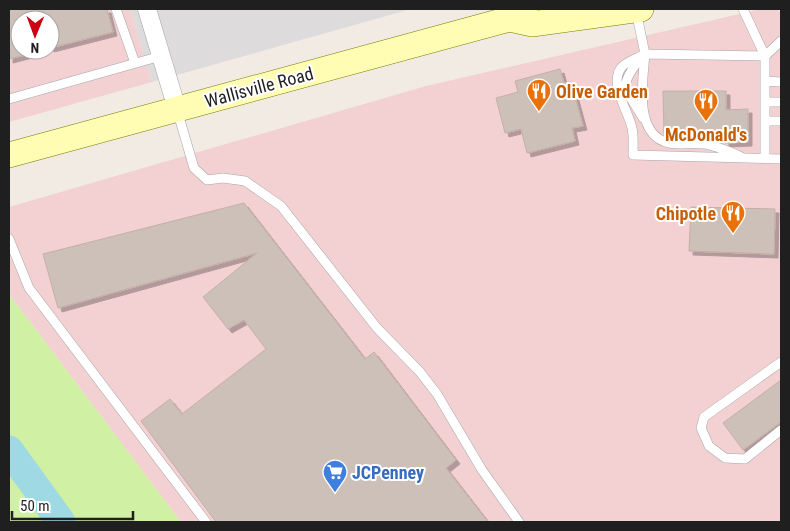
<svg xmlns="http://www.w3.org/2000/svg" width="790" height="531" viewBox="0 0 790 531" font-family="'Roboto Condensed',sans-serif">
<defs>
<filter id="shadow"><feDropShadow dx="4" dy="4" stdDeviation="0" flood-color="#0004"/></filter>
</defs>
<rect width="100%" height="100%" fill="#f1ebe4"/>
<!-- residential -->
<path fill="#dddbdc" d="M130,9H411L152,82Z"/>
<!-- commercial -->
<path fill="#f3d1d3" fill-rule="evenodd" d="M9,9H130L152,82L9,122ZM20,20H50V50H20Z
M761,9H776L781,12V522H181L9,294V207L426,86Z"/>
<!-- grass -->
<path fill="#d0f0a4" d="M9,294L181,522H9Z"/>
<g fill="none" stroke-linecap="round" stroke-linejoin="round">
<!-- river -->
<path stroke="#9fd9e3" stroke-width="29" d="M9,450L61,522"/>
</g>
<!-- building -->
<path fill="#cdc0b9" stroke="#c4afa4" filter="url(#shadow)" d="M9,9H107L113,32L50,48V20H20V50H44L9,59Z
M560,69L564,83L571,82L583,126L572,128L575,141L527,153L521,129L505,133L496,98L518,92L515,81Z
M663,91H726V110L748,109V142L725,143V134H664Z
M244,203L365,359L374,352L456,460L446,468L488,522H216L141,421L170,399L182,414L266,349L244,320L228,329L203,297L257,253L58,308L43,254Z
M691,207L775,209L774,254L689,251Z
M781,380V422L743,450L723,423Z"/>
<g fill="none" stroke-linecap="round" stroke-linejoin="round">
<defs>
<path id="service" d="M116,9L135,63
M743,9L765,56V159
M636,11L645,54L765,56L781,41
M645,54C638,58 625,62 621,68C609,84 628,110 632,128C634,136 633,146 633,155L781,159
M645,54C643,80 633,135 669,143C680,145 693,143 704,144C713,145 735,153 743,158
M641,58C617,87 625,87 643,118
M765,81L781,82
M9,99L161,56
M765,102H781
M177,110L194,168L207,180L223,178L245,181L281,206L377,328L420,372L437,394L482,470L519,522
M765,121H781
M9,239L29,288L206,522
M781,362L704,417L701,428L709,446L725,458L745,459L781,430"/>
<path id="minor" d="M147,9L177,109"/>
<path id="secondary" d="M509,19L532,24L641,9
M9,155L509,19L525,9"/>
</defs>
<!-- service casing -->
<use href="#service" stroke="#a6a6a6" stroke-width="10"/>
<!-- minor casing -->
<use href="#minor" stroke="#a6a6a6" stroke-width="19"/>
<!-- secondary casing -->
<use href="#secondary" stroke="#797b00" stroke-width="26"/>
<!-- service -->
<use href="#service" stroke="#fff" stroke-width="9"/>
<!-- minor -->
<use href="#minor" stroke="#fff" stroke-width="18"/>
<!-- secondary -->
<use href="#secondary" stroke="#fffcb3" stroke-width="25"/>
</g>
<!-- icons -->
<defs>
<symbol id="restaurant-pin" viewBox="-11 -11 22 30"><path d="M0 17L-7.5 6A9.5 9.5 0 1 1 7.5 6Z" fill="#e8710a" stroke="#fff"/><path d="M-5-6h1v4h1v-4h1v4h1v-4h1v5L-1.5 .5V6h-2V.5L-5-1ZM5-6V6H3V1.5H1.5Q1.5-4 5-6Z" fill="#fff"/></symbol>
<symbol id="supermarket-pin" viewBox="-11 -11 22 30"><path d="M0 17L-7.5 6A9.5 9.5 0 1 1 7.5 6Z" fill="#3f7fe0" stroke="#fff"/><path d="M-6-5.5h2.5l.6 2H6L4.5 2H-2.5L-4.4-4H-6ZM-1.5 3.2a1.3 1.3 0 1 0 .1 0ZM3 3.2a1.3 1.3 0 1 0 .1 0Z" fill="#fff"/></symbol>
</defs>
<g fill-rule="evenodd">
<use href="#restaurant-pin" x="525" y="77" width="28" height="38"/>
<use href="#restaurant-pin" x="692" y="87" width="28" height="38"/>
<use href="#restaurant-pin" x="719" y="199" width="28" height="38"/>
<use href="#supermarket-pin" x="321" y="458" width="28" height="38"/>
</g>
<g text-anchor="middle" dominant-baseline="central" stroke-width="4" stroke-linejoin="round" paint-order="stroke">
<!-- street labels -->
<g font-size="18" fill="#1f1f1f" stroke="#fff">
<text transform="translate(259 87) rotate(-15)">Wallisville Road</text>
</g>
<!-- food labels -->
<g font-size="18" font-weight="bold" fill="#c56008" stroke="#fff" text-anchor="start">
<text x="556" y="91">Olive Garden</text>
<text x="706" y="134" text-anchor="middle">McDonald's</text>
<text x="716" y="213" text-anchor="end">Chipotle</text>
</g>
<!-- shop labels -->
<g font-size="18" font-weight="bold" fill="#366cbe" stroke="#fff" text-anchor="start">
<text x="352" y="472">JCPenney</text>
</g>
</g>
<!-- border -->
<rect width="790" height="531" fill="none" stroke="#1f1f1f" stroke-width="20"/>
<!-- north arrow -->
<g transform="translate(35 35) rotate(181)"><circle r="24" fill="#ffffff" stroke="#a5a5a5"/>
<path d="M0-4L9 19L0 12L-9 19Z" fill="#cd0012"/>
<text y="-8" font-size="14" font-weight="bold" text-anchor="middle" fill="#1f1f1f">N</text>
</g>
<!-- scale -->
<path d="M12 511v8h121v-8" fill="none" stroke="#1f1f1f" stroke-width="2.5"/>
<text x="20" y="511" font-size="15" fill="#1f1f1f" stroke="#ffffff" stroke-width="4" paint-order="stroke">50 m</text>
</svg>
